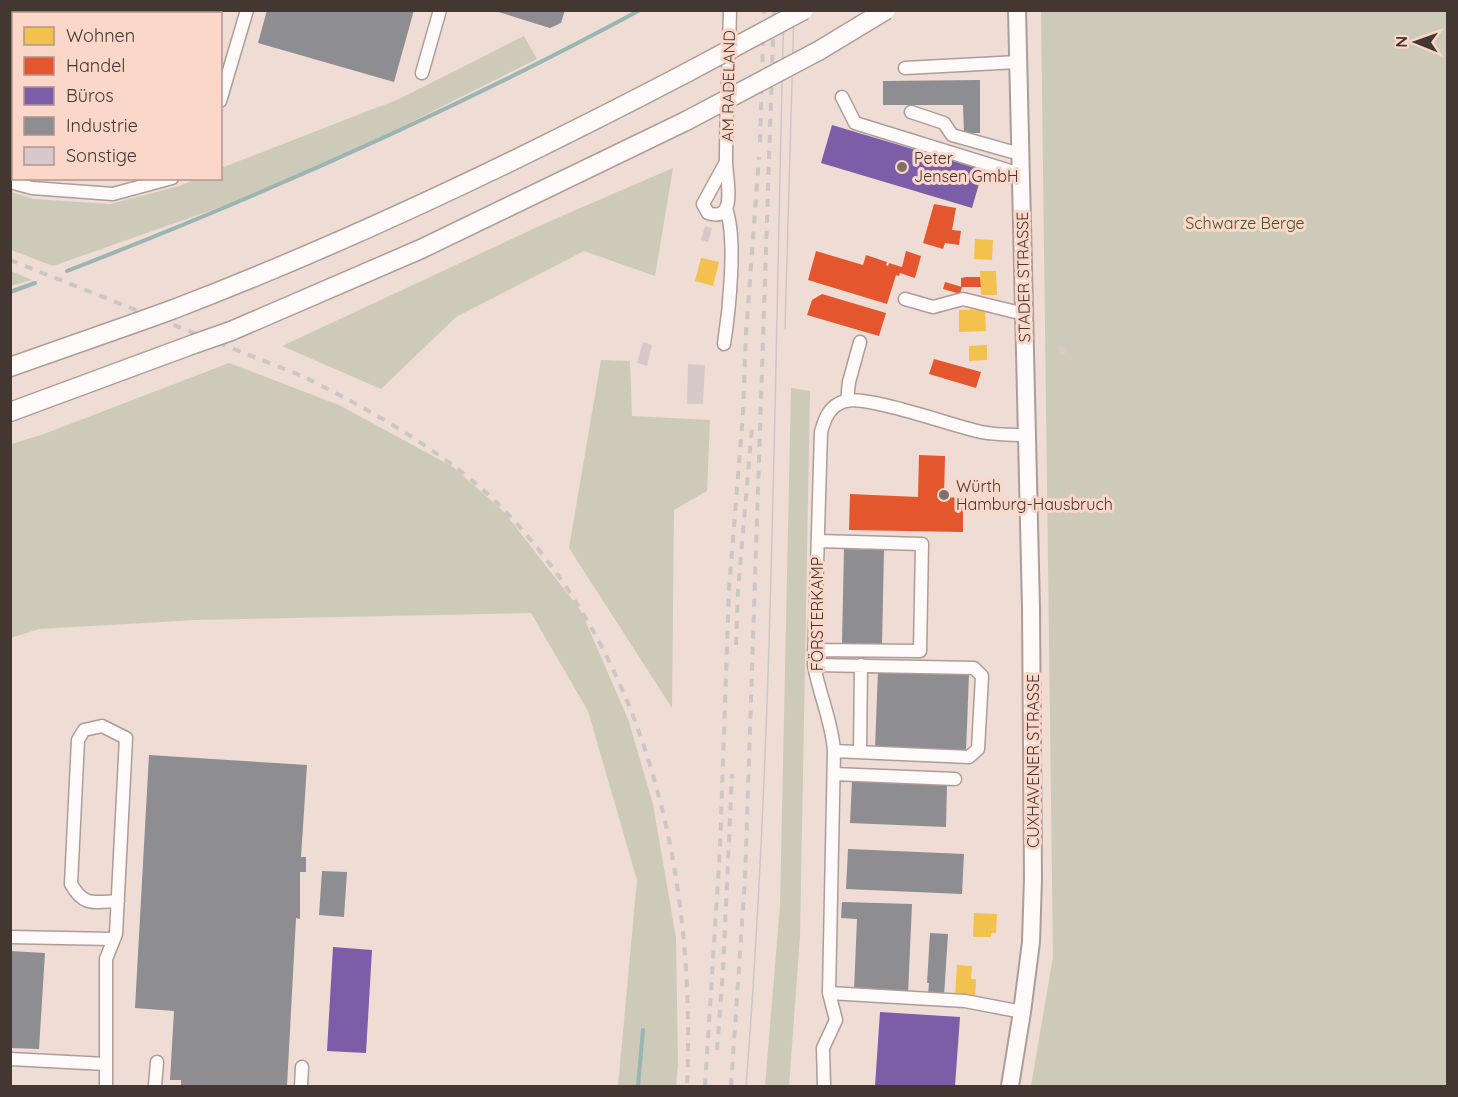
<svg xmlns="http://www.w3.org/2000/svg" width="1458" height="1097" viewBox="0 0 1458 1097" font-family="Quicksand,sans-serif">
<rect width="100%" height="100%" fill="#efdcd4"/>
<!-- green -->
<path fill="#cdcaba" d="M1041,11H1447V1086H1031L1053,957Z
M524,36L537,59L349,153L226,205L53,266L11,250V192L34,199L110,204L179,186L196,179L220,178L221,168L399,99Z
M673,168L655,276L584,251L456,317L381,389L282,346L548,222Z
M11,271L32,280L11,286Z
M601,360L630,361L632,416L710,420L707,491L674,510L672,708L569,548Z
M229,363L339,405L453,467L504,512L581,611L628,719L653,804L676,938L678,1064L676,1086H618L637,880L588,711L531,613L196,620L39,629L11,638V444L44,434Z
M791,388L810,391L800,936L789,1086H765L780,906Z"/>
<!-- homes -->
<path fill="#f2c14e" d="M975,239L993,240L992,260L974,259Z
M701,258L719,262L713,286L695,281Z
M980,271H996L997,295H981Z
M985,309L986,331L959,332V310Z
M987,345V360L969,361V346Z
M974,913L997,914L996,933H991V937H973Z
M957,965L972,966L971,979H976L975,998L955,996Z"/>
<!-- shops -->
<path fill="#e4572e" d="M934,204L956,208L952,230L961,231L959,245L945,243L943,249L923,243Z
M816,251L863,265L866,255L887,262L886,265L888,266L889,263L902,267L906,251L921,256L915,278L900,273L899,276L896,275L887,304L808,280Z
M966,277H980L981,287H961V278Z
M945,282L962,287L960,294L943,289Z
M822,294L886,313L879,336L807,315L812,300Z
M934,359L981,372L976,388L929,374Z
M919,455L945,456L944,497L963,498V532L849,530L850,494L918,497Z"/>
<!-- offices -->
<path fill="#7b5ea7" d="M832,125L983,170L972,208L821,163Z
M333,947L372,950L366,1053L327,1051Z
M880,1012L960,1017L955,1086H875Z"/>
<!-- industry -->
<path fill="#8d8d92" d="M10,10H31L30,14H14V71L11,79Z
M69,10H217V14H68Z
M267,10H414L394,82L258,43Z
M492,10H565L561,23L550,28Z
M980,80V133H964L963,105H883V81Z
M844,549L884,550L882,644L842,643Z
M878,670L969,674L966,752L875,748Z
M149,755L307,765L301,857H306V872H300V919L296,918L287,1086H181V1080H170L174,1011L135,1008Z
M852,780L947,784L946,827L850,823Z
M848,849L964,854L962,894L846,889Z
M322,871L347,872L344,917L319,915Z
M842,902L912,904L908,994L854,991L857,919L841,918Z
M930,933L948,934L944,996L928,995L929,983H927Z
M10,951L45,953L39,1049L10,1048Z"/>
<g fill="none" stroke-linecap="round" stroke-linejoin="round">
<!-- stream -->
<path stroke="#9ab5b2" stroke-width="4" d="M67,271C263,195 455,110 640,10
M10,292L35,283
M638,1086L643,1030"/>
</g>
<!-- building -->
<path fill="#d7c9c9" d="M705,226L712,228L708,242L701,240Z
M643,342L652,345L647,366L637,363Z
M1059,347H1066L1067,353L1059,354Z
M688,364L705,365L703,404H687Z"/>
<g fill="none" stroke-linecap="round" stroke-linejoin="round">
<defs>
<path id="minor" d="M50,14L51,10
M905,68L1018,62
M422,73L440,10
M842,97L855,123L1020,174
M220,101L247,10
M911,112L944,123L952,135L1020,154
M10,152L14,142
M726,162L703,204L708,213C716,216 724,215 727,206C731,193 726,174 726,160C726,110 729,60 730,10
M10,182L32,188L113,194L172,178
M905,299L933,307L963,299L1024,314
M724,344C729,312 737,238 726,209
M847,401L849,382L860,342
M814,650L920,651L922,544L818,541
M814,665L974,668L982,676L978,749L969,757L834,751
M860,752L861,665
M834,774L955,779
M10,937L113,939
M829,993L965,1001L1022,1012
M10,1059L106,1064
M106,1086V959L116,934L126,738L102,726L84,730L78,740L71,884C84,907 94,902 118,901
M155,1086L157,1062
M301,1086L302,1067
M824,1086L823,1048L836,1020L829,993L834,751C832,721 819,694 814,665L821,432C825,418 829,406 845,401C868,395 953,426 981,432C996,435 1011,435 1027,435"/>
<path id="major" d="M1010,1086L1022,1012L1031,942L1033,878L1031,608L1017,10"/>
<path id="highway" d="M174,309C349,242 522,159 688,72
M231,331L421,249L686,121
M10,367L138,322
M10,412L194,344"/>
</defs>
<!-- minor casing -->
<use href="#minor" stroke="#ac9d98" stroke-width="15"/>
<!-- major casing -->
<use href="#major" stroke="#ac9d98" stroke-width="20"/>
<!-- highway casing -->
<use href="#highway" stroke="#ac9d98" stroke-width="21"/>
<!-- minor -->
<use href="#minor" stroke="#fdfaf9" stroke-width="12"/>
<!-- major -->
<use href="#major" stroke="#fdfaf9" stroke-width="16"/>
<!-- highway -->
<use href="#highway" stroke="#fdfaf9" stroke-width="18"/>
<!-- tram -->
<path stroke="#cbc7c5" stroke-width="1.5" d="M785,328L794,10
M746,1086C774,729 774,369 784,10"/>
<!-- rail -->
<path stroke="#cbc7c5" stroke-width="4" stroke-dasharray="8 8" stroke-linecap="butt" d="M760,142L764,10
M10,260L302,376C369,409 453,456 505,511C651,664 696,881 687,1086
M736,645L738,590L752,427
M717,1050L723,970L732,774
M705,1086L720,849L729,589L743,413L746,334L759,157
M731,1086L745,879L774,10"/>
<defs>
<path id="highway-bridge" d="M688,72L804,10
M686,121L820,50L886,10
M138,322L174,309
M194,344L231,331"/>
</defs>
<!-- highway-bridge casing -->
<use href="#highway-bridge" stroke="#ac9d98" stroke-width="21" stroke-linecap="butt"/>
<!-- highway-bridge -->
<use href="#highway-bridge" stroke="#fdfaf9" stroke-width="18"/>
</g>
<!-- markers -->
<g fill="#80706a" stroke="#fad7c9" stroke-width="2">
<circle cx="902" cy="167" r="6"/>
<circle cx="944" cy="495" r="6"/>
</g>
<g text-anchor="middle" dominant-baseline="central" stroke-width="6" stroke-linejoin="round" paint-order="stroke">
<!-- street labels -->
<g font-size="16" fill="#443631" stroke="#fad7c9">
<text transform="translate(728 86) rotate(-89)">AM RADELAND</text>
<text transform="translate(1023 277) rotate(-91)">STADER STRASSE</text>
<text transform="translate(817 614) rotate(-90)">FÖRSTERKAMP</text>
<text transform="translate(1033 761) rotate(-90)">CUXHAVENER STRASSE</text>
</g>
<!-- poi labels -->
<g font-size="16" fill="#443631" stroke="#fad7c9" text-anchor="start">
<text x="914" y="158">Peter<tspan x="914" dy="18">Jensen GmbH</tspan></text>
<text x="956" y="486">Würth<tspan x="956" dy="18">Hamburg-Hausbruch</tspan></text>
</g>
<!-- park labels -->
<g font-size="16" fill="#435724" stroke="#fad7c9">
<text x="1245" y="223">Schwarze Berge</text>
</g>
</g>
<!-- border -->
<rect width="1458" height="1097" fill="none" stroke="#443631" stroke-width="24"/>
<!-- legend -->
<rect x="12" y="12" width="210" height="168" fill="#fad7c9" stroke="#b1978c" stroke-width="1.5"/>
<rect x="24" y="27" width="30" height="18" fill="#f2c14e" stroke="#b1978c" stroke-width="1.5"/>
<text x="66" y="42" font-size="18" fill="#443631">Wohnen</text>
<rect x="24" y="57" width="30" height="18" fill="#e4572e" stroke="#b1978c" stroke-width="1.5"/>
<text x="66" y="72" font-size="18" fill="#443631">Handel</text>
<rect x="24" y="87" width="30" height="18" fill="#7b5ea7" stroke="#b1978c" stroke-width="1.5"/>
<text x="66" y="102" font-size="18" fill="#443631">Büros</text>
<rect x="24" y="117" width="30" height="18" fill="#8d8d92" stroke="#b1978c" stroke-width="1.5"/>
<text x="66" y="132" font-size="18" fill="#443631">Industrie</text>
<rect x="24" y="147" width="30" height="18" fill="#d7c9c9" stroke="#b1978c" stroke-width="1.5"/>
<text x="66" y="162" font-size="18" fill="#443631">Sonstige</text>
<!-- north arrow -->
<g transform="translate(1416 42) rotate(271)" stroke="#fad7c9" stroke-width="4.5" paint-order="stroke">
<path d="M0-4.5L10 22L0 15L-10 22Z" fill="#443631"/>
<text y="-9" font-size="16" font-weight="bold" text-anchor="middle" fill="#443631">N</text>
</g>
</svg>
